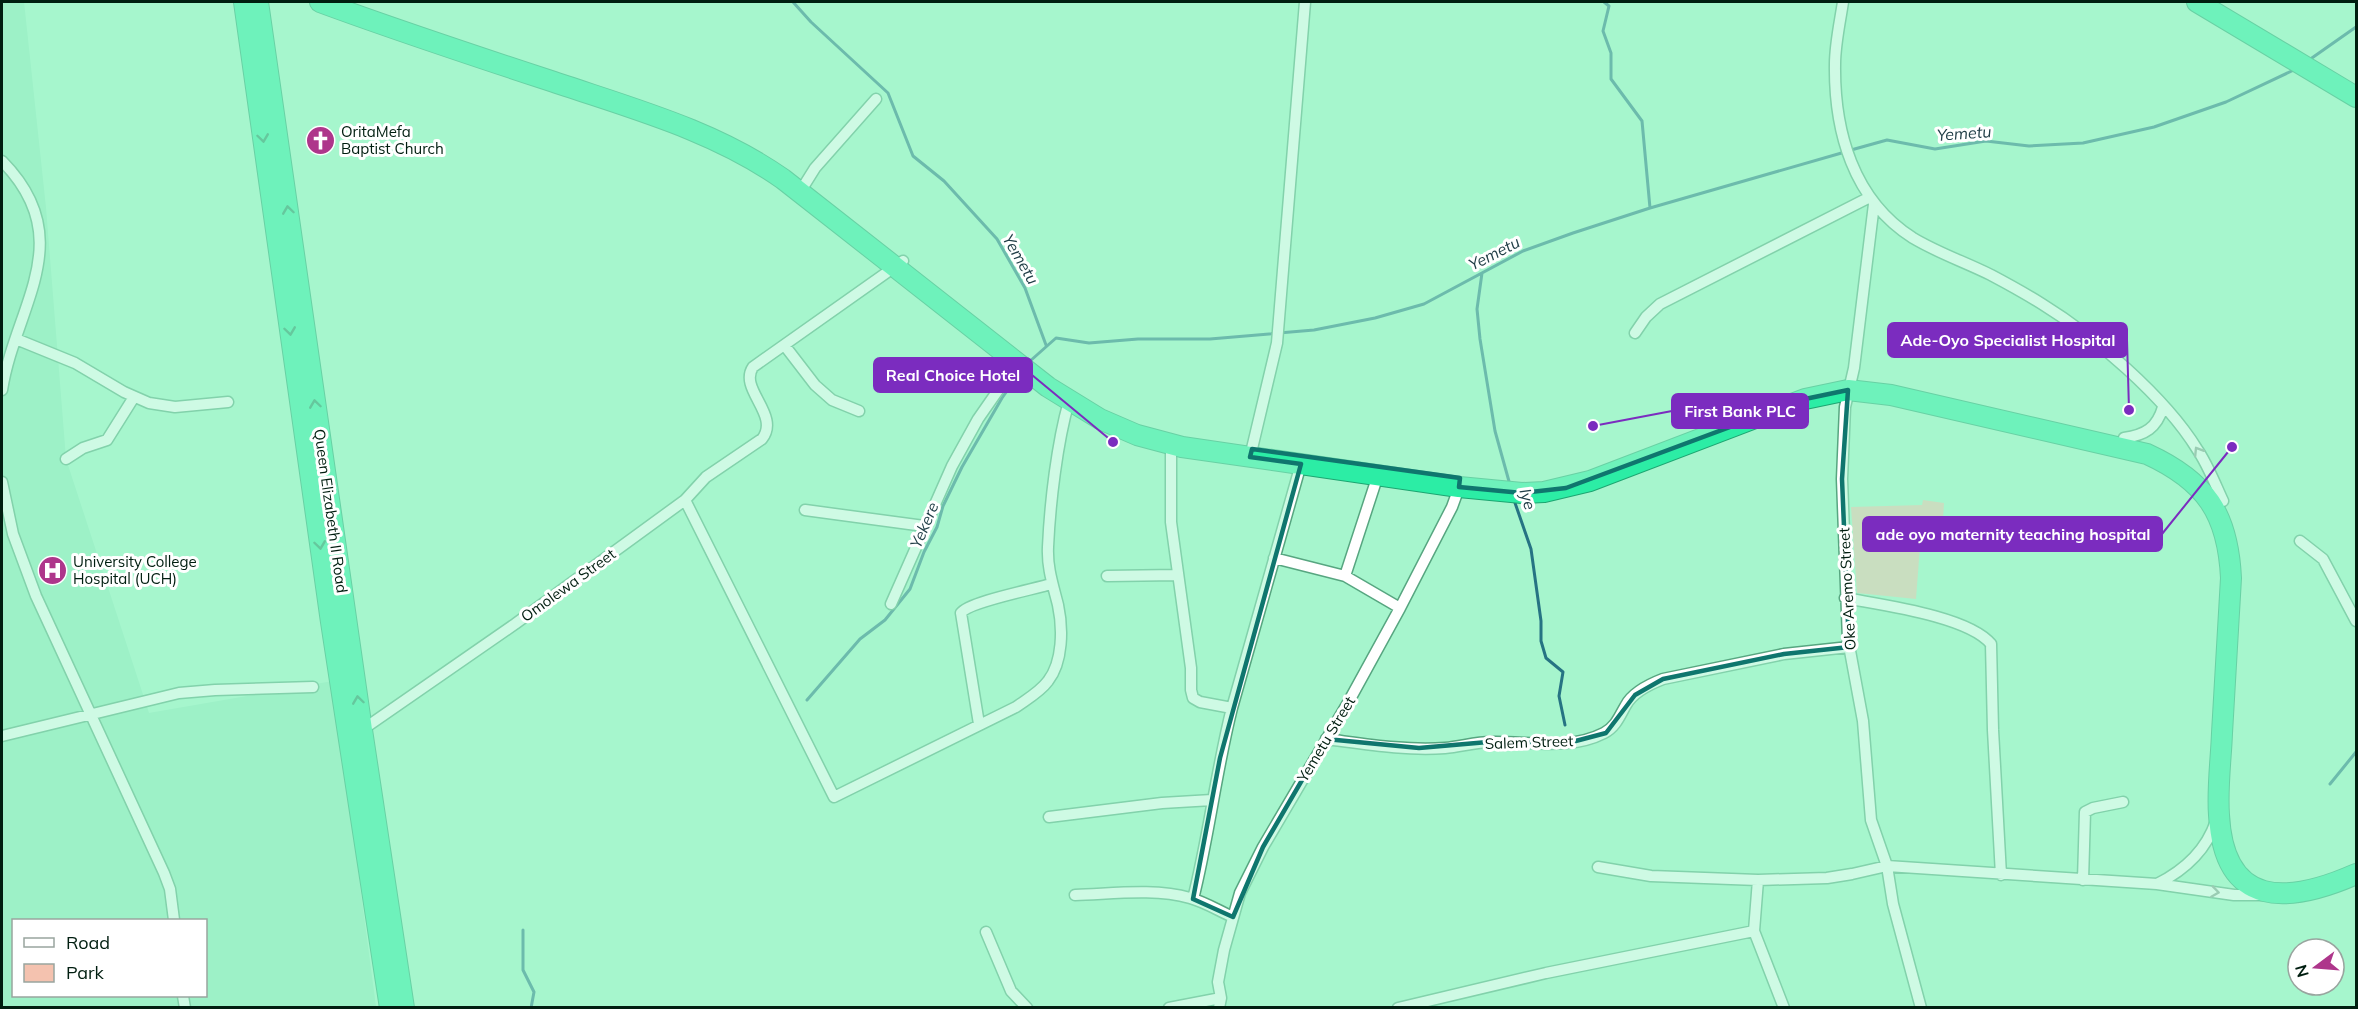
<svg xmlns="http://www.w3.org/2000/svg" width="2358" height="1009" viewBox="0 0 2358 1009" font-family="Mulish,sans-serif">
<rect width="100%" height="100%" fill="#a6f5cd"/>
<!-- built -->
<path fill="#92eabe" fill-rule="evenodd" d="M2,2H24L46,208L66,459L149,713L333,681L376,1007L2,1008ZM14,920H206V996H14Z"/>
<!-- green -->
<path fill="#f4c2af" d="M1923,500L1944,503L1942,536L1921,533L1916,599L1857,593L1851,507L1922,505Z"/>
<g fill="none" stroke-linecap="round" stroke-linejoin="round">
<!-- stream -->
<path stroke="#267383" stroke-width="3" d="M793,2L811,22L888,93L913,156L944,181L997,239L1025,288L1046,345
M1604,2L1609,6L1603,31L1611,53V79L1642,121L1650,208
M2309,60L2356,27
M1851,150L1887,140L1935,149L1986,141L2029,146L2083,143L2154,127L2226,102L2296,69
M1482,273L1477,309L1480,339L1495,431L1510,485
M1029,362L1056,338L1089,343L1138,339H1210L1314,330L1375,318L1424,304L1523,251L1573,233L1650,208L1845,152
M1514,500L1531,549L1541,621V641L1546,658L1563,672L1559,696L1565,725
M807,700L860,639L885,620L910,589L924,552L937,527L943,506L962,467L1002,398L1019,374
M2330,784L2356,752
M523,930V970L534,992L531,1008"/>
<defs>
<path id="street" d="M1843,2C1840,22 1835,44 1835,64C1834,131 1853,200 1913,238C1938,253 1965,262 1991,275C2008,284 2026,294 2042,304C2094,336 2165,397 2197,449C2208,465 2215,484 2223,501
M2,161C80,240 15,306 2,390
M800,192L815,168L876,99
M1874,204L1854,368L1845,407L1842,479L1848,640L1863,721L1871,820L1887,866L1893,904L1921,1008
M1635,333L1646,317L1660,304L1870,197
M16,339L75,363L124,392L149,403L175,407L228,402
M785,346L815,385L832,400L859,411
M2124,438C2145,435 2157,428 2163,407
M1171,444V522L1191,668V690L1193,698L1200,702L1232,708C1216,771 1209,836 1193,899
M1250,457L1277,343L1305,2
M66,459L83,448L107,440L134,397
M2,482L13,534L36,596L164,873L170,889L174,920
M685,500L834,797L1016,707C1027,699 1040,692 1048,681C1063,662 1063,628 1058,605C1053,585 1047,568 1048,547C1050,503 1057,443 1069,401
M805,510L924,526
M2300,541L2323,559L2356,621
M1274,558L1345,576L1400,608
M1107,576L1177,575
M1345,576L1378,475
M1845,598C1881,605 1968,616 1991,644L1993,730L2001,875
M891,604L952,466L978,419L1017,363
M1232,708L1301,464
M979,724L961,613C968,602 1035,589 1051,584
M362,730L515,624L685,500L706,477L762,439C781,415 738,389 753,367L903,261
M2,736L179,693L215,690L313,687
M1326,739C1365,744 1406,751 1445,748C1460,747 1475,742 1491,742C1528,741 1569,751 1604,733C1616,727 1620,715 1626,705C1633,692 1650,684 1663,679L1784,654L1849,647
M1049,817L1162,803L1212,800
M1598,867L1651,876L1758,880
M2083,880L2085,812L2093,808L2123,802
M2157,884C2185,870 2206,851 2216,821
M1075,895C1112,894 1154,888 1190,898C1205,902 1219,911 1233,917
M986,932L1011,991L1027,1008
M183,996L185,1008
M1169,1008L1221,998
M1219,1008L1221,998L1218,982L1224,950L1240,893L1263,847L1349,701L1400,608L1452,507L1460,485
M1398,1008L1546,973L1754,931
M1784,1008L1754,931L1758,880L1827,878L1852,874L1887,866L2157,884L2234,895H2263"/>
<path id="highway" d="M244,2L331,622L390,1008
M258,2L362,730L404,1008
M320,2C401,32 484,59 566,86C641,111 718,133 783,179L1048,387L1100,419L1137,435L1182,447L1459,487L1522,493L1544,492L1590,481L1805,399L1848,390L1891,395L2147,454C2206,481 2228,514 2231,578C2228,630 2225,681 2222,733C2221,760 2217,788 2219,815C2224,909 2288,904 2356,874
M2197,2L2356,97"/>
</defs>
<!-- street casing -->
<use href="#street" stroke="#57a680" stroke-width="13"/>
<!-- highway casing -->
<use href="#highway" stroke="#1da571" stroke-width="22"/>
<!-- street -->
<use href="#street" stroke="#fff" stroke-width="10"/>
<!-- highway -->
<use href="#highway" stroke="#2ceda5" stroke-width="20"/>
</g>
<!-- one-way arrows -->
<defs><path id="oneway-chevron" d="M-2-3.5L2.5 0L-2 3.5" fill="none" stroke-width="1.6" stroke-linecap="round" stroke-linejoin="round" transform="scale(1.5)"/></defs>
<g stroke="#189062">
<use href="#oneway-chevron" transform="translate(263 138) rotate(82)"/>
<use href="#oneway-chevron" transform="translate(288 210) rotate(-98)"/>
<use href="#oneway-chevron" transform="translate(290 331) rotate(82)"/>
<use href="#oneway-chevron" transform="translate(315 404) rotate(-98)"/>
<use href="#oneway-chevron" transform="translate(320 545) rotate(82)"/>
<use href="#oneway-chevron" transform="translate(358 700) rotate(-98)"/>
</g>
<g stroke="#8c9a93">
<use href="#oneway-chevron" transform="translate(2198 451) rotate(-122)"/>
<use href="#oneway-chevron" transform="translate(2215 892) rotate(8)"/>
</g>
<!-- marked area -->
<path d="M0 0H2358V1009H0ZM1848,390L1842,479L1849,647L1784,654L1663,679L1635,695L1606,733L1568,743L1488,742L1419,748L1326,739L1263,847L1233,917L1193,899L1220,758L1301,464L1250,457L1252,449L1460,478L1459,487L1522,493L1566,488L1805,399Z" fill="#a6f5cd" fill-opacity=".55" fill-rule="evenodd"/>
<path fill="none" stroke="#0f766e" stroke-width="4.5" stroke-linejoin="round" d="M1848,390L1842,479L1849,647L1784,654L1663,679L1635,695L1606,733L1568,743L1488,742L1419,748L1326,739L1263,847L1233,917L1193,899L1220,758L1301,464L1250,457L1252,449L1460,478L1459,487L1522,493L1566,488L1805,399Z"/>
<!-- icons -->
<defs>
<symbol id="church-disc" viewBox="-11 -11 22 22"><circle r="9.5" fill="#ae368b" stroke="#fff"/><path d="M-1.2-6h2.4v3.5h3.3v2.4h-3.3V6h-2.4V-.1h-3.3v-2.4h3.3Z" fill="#fff"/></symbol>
<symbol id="hospital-disc" viewBox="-11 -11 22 22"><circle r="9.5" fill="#ae368b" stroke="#fff"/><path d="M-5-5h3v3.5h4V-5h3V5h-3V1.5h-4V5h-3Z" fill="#fff"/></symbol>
</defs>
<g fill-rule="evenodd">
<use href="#church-disc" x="304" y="124" width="33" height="33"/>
<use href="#hospital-disc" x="36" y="554" width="33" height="33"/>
</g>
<g text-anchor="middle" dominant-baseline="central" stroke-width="6" stroke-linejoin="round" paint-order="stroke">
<!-- poi labels -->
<g font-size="15" fill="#001e10" stroke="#fff" text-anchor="start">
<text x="341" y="131">OritaMefa<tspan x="341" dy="17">Baptist Church</tspan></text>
<text x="73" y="561">University College<tspan x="73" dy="17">Hospital (UCH)</tspan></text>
</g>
<!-- street labels -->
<g font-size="15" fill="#001e10" stroke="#fff">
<text transform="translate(331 511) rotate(82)">Queen Elizabeth II Road</text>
<text transform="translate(568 585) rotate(-36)">Omolewa Street</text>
<text transform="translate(1847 589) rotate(-93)">Oke Aremo Street</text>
<text transform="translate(1326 739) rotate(-59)">Yemetu Street</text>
<text transform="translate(1529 742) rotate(-2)">Salem Street</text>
</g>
<!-- water labels -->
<g font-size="16" font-style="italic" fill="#213e47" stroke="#fff">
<text transform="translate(1964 133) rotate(-4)">Yemetu</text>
<text transform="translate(1494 253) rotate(-27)">Yemetu</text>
<text transform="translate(1021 259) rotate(60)">Yemetu</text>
<text transform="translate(1528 499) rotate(73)">Iye</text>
<text transform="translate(924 525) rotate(-67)">Yekere</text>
</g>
</g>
<!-- callouts -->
<path fill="none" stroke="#7b2cbf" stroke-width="2" d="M2129 410L2127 340M1113 442L1032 375M1593 426L1672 411M2232 447L2162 534"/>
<g fill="#7b2cbf" stroke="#fff" stroke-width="2">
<circle cx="2129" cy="410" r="6"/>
<circle cx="1113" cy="442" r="6"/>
<circle cx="1593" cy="426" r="6"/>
<circle cx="2232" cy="447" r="6"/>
</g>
<g fill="#7b2cbf" stroke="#7b2cbf" stroke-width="2">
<rect x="1888" y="323" width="239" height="34" rx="6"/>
<rect x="874" y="358" width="158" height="34" rx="6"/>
<rect x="1672" y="394" width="136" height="34" rx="6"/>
<rect x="1863" y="517" width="299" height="34" rx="6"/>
</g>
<g font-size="16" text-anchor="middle" font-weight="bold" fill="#fff">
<text x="2008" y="346">Ade-Oyo Specialist Hospital</text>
<text x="953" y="381">Real Choice Hotel</text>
<text x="1740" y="417">First Bank PLC</text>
<text x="2013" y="540">ade oyo maternity teaching hospital</text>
</g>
<!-- border -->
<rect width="2358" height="1009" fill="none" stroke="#001e10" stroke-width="6"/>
<!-- legend -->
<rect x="12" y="919" width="195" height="78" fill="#ffffff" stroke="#99a59f" stroke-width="1.5"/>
<rect x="24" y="938" width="30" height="9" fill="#ffffff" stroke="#99a59f" stroke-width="1.5"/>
<text x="66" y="949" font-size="18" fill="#001e10">Road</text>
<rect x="24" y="964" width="30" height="18" fill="#f4c2af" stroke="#99a59f" stroke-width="1.5"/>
<text x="66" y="979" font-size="18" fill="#001e10">Park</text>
<!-- north arrow -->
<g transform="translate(2316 967) rotate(254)"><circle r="28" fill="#ffffff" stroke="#99a59f" stroke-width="1.5"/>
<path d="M0-4.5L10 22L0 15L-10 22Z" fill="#ae368b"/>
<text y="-9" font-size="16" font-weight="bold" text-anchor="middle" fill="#001e10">N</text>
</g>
</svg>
